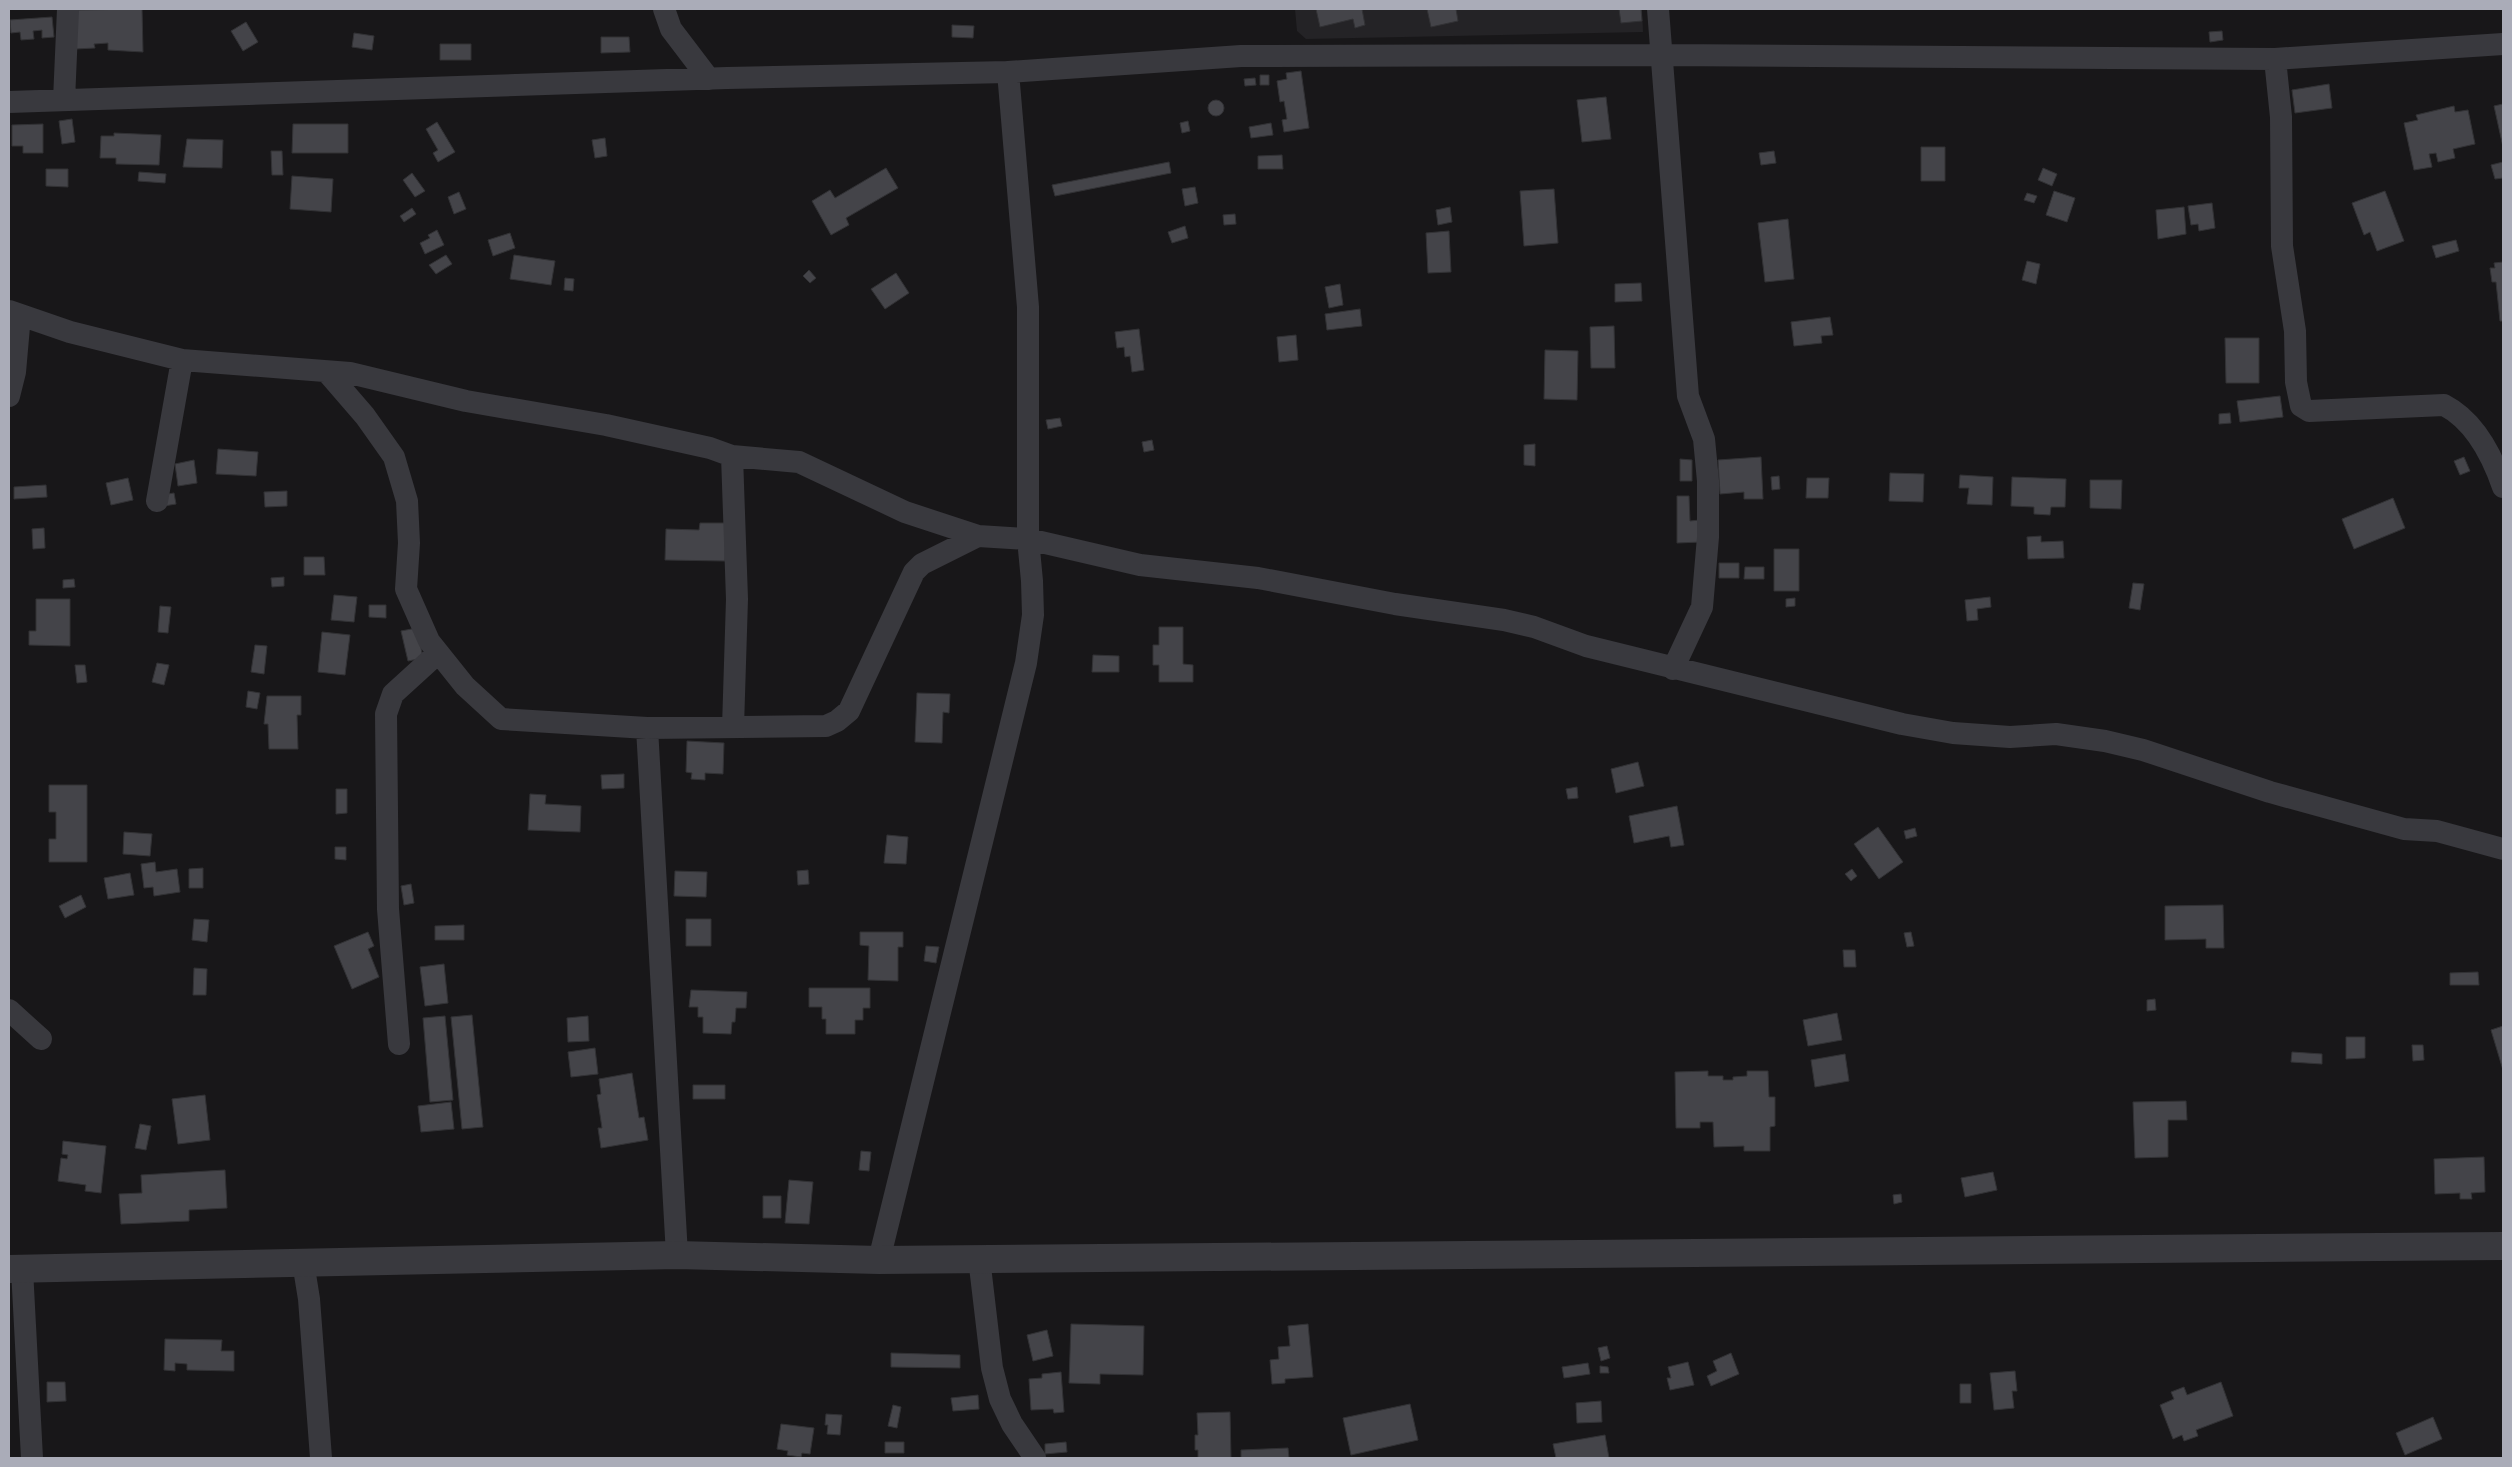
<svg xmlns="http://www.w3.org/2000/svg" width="2512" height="1467" viewBox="0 0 2512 1467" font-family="Quicksand,sans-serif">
<rect width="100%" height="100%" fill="#181719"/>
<!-- built -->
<path fill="#242326" d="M1295,9H1642L1643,32L1306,39L1297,31Z"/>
<!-- building -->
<path fill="#444449" stroke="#323235" d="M142,9L143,52L108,50V43L94,44L95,48L75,49L74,10Z
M1316,9H1362L1365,25L1355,28L1353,19L1320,27Z
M1427,9H1456L1458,21L1431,27Z
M1619,9H1641L1642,21L1621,23Z
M52,17L54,37L42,38V30L33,31L34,39L21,40L20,32L11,33L10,20Z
M246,22L258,42L243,51L231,31Z
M952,25L974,26L973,38L952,37Z
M2222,31L2223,40L2210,42L2209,32Z
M354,33L374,36L372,50L352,47Z
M601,37H629L630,52L601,53Z
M440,44H471V60H440Z
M1301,71L1309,128L1284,132L1282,120L1287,119L1284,101L1280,102L1277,81L1287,79L1286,73Z
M1260,75H1269V85H1260Z
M1255,78L1256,85L1245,86L1244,79Z
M2329,84L2332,108L2295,113L2292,90Z
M1606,97L1611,139L1582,142L1577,100Z
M1208 108a8 8 0 1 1 16 0a8 8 0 1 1-16 0Z
M2503,104V147L2494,106Z
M2454,106L2455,112L2468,110L2475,144L2453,149L2455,158L2438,162L2436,153L2429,154L2432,167L2414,170L2404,123L2418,120L2416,115Z
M72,119L75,142L62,144L59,121Z
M1188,121L1190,131L1182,133L1180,123Z
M437,122L455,152L438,162L433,153L438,150L426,129Z
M1271,123L1273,135L1251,138L1249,127Z
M43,124V153H23V146H12V125Z
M293,124H348V153H292Z
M114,133L161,135L159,165L116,164V158H100L101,136H114Z
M605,138L607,156L595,158L592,140Z
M187,139L223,140L222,168L183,167Z
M1921,147H1945V181H1921Z
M271,151H282L283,175H272Z
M1774,151L1776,163L1761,165L1759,153Z
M1282,155L1283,169H1258V156Z
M1169,162L1171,173L1055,196L1052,185Z
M2503,162V178L2495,179L2491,165Z
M886,168L898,188L846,218L849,225L831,235L812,201L830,190L835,198Z
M2043,168L2057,174L2052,186L2038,180Z
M46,169H68V187L46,186Z
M139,172L166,174L165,183L138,181Z
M412,173L425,191L415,197L403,180Z
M292,176L333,179L331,212L290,209Z
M1195,187L1198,203L1185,206L1182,189Z
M1554,189L1558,243L1524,246L1520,191Z
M2054,191L2075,198L2067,222L2046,215Z
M2385,191L2404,241L2377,251L2370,232L2364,235L2352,203Z
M459,192L466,209L454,214L448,197Z
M2027,193L2037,196L2034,203L2024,200Z
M2212,203L2215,228L2199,231L2198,224L2191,225L2188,206Z
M1450,207L1452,222L1438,225L1436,210Z
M2184,207L2186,234L2158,239L2156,210Z
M412,208L416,214L404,222L400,216Z
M1235,214L1236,224L1224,225L1223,215Z
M1788,219L1794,279L1765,282L1758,223Z
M1185,226L1188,238L1172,243L1168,232Z
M437,230L444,245L425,254L420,243L430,238L428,235Z
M1449,231L1451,272L1428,273L1426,233Z
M510,233L515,248L493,256L488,240Z
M2456,240L2459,251L2436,258L2432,246Z
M446,255L452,264L436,274L429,265Z
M514,255L555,261L551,285L510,279Z
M2027,261L2040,264L2036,284L2022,280Z
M2503,262V321H2500L2496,282H2492L2490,268H2495L2494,263Z
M809,270L816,278L810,283L803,276Z
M896,273L909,293L885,309L871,289Z
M565,278L574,279L573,291L564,290Z
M1641,283L1642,301L1615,302V284Z
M1340,284L1343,305L1329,308L1325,287Z
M1360,309L1362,326L1327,330L1325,314Z
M1830,317L1833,335L1821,336L1822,343L1794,346L1791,322Z
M1614,326L1615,368H1591L1590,327Z
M1139,329L1144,370L1132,372L1130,356L1125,357L1124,347L1117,348L1115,332Z
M1296,335L1298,360L1279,362L1277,337Z
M2225,338H2259V383H2226Z
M1545,350L1578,351L1577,400L1544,399Z
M2280,396L2283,417L2240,422L2237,401Z
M2230,413L2231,423L2219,424V414Z
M1060,418L1062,426L1048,429L1046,420Z
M1152,440L1154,450L1144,452L1142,442Z
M1535,444V466L1524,465V445Z
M218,449L258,452L256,476L216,474Z
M1761,457L1763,499H1744V492L1720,494L1718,460Z
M2464,457L2470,471L2460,475L2454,461Z
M1680,459L1692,460V481H1680Z
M194,460L197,483L178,486L175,464Z
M1890,473L1924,474L1923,502L1889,501Z
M1960,475L1993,477L1992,505L1967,504L1969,488H1959Z
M1779,476L1780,489L1772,490L1771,477Z
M2012,477L2066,479L2065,507H2051L2050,515L2034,514V507L2011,506Z
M128,478L133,500L111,505L106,483Z
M1807,478H1829L1828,498H1806Z
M2090,480H2122L2121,509L2090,508Z
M46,485L47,497L14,499V487Z
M287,491V506L265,507L264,492Z
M174,493L176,504L164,506L162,495Z
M1677,496H1689L1690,521L1700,520L1701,542L1677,543Z
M2393,498L2405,528L2354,549L2342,519Z
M700,523H726L725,561L665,560L666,529L699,530Z
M44,528L45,548L33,549L32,529Z
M2041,536V542L2063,541L2064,558L2028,559L2027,537Z
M1774,549H1799V591H1774Z
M304,557H324L325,575H304Z
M1719,563H1739V578H1719Z
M1745,567H1764V579H1744Z
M284,577V586L272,587L271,578Z
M74,579L75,587L63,588V580Z
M2133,583L2144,584L2140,610L2129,608Z
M334,595L357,597L354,622L331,620Z
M1990,597L1991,607L1977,609L1978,620L1967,621L1965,600Z
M1795,598V606L1786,607V599Z
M36,599H70V646L29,645V631H36Z
M369,605H386V618L369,617Z
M160,606L171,607L168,633L158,632Z
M1159,627H1183V664L1193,665V682H1159V665H1153V645H1159Z
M417,628L423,658L408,661L401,631Z
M322,632L350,635L345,675L318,672Z
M255,645L267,646L264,674L251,672Z
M1093,655L1119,656V672H1092Z
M157,663L169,665L164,685L152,682Z
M75,665H85L87,682L77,683Z
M248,691L260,693L257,709L246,707Z
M917,693L950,694L949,713L943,712L942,743L915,742Z
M267,696H301V715H297L298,749H269L268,724H264Z
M687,741L724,743L723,774L705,773V780L691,779L692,773L686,772Z
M1638,762L1644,786L1616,793L1611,769Z
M624,774V788L602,789L601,775Z
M49,785H87V862H49V839H56V812H49Z
M1577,787L1578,798L1568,799L1566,789Z
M336,789H347V813L336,814Z
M530,794L546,795L545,804L581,806L580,832L528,830Z
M1677,806L1684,845L1671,847L1669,836L1634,843L1629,816Z
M1878,827L1903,862L1879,879L1854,844Z
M1915,828L1917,836L1906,839L1904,831Z
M124,832L152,834L150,856L123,854Z
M887,835L908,837L906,864L884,863Z
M335,847H346V860L335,859Z
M155,862L156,872L177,869L180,892L154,896L153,887L144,888L141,864Z
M203,868V888H189V869Z
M1852,869L1857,876L1851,881L1845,874Z
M808,870L809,884L798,885L797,871Z
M675,871L707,872L706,897L674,896Z
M130,873L134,895L108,899L104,878Z
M411,884L414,903L404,905L401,886Z
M81,895L86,907L65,918L59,906Z
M2223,905L2224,948H2206V939L2165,940V906Z
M194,919L209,920L207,942L192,940Z
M686,919H711V946H686Z
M464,925V940H435V926Z
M368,932L374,946L368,949L379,977L352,989L334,946Z
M860,932H903V947H898V981L868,980L869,946L860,945Z
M1911,932L1914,946L1907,947L1904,933Z
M926,946L939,947L936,963L924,961Z
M1843,950H1855L1856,967H1844Z
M444,964L448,1003L425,1006L420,967Z
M194,968L207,969L206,995H193Z
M2478,972L2479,985H2450V973Z
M809,988H870V1008H863V1020H855V1034H826V1019H822V1007H809Z
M691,990L747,992L746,1008H736L735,1022H732L731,1034L703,1033V1017H698V1007H689Z
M2155,999L2156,1010L2147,1011V1000Z
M1837,1013L1842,1040L1808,1046L1803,1020Z
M472,1015L483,1127L462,1129L451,1017Z
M445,1016L453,1100L430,1102L423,1018Z
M588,1016L589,1041L568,1042L567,1018Z
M2503,1026V1070L2491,1030Z
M2346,1037H2365V1058L2346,1059Z
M2412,1045H2423L2424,1060L2413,1061Z
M595,1048L598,1074L571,1077L568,1052Z
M2292,1052L2322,1054V1064L2291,1062Z
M1845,1054L1849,1081L1815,1087L1811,1060Z
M1708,1071V1076H1723V1080H1733V1077L1747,1076V1071H1768L1769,1097H1775V1126L1770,1127V1151H1744V1146L1714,1147L1713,1122H1700V1128H1676L1675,1072Z
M632,1073L639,1118L644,1117L648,1140L601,1148L598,1128H602L597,1095L601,1094L599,1079Z
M693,1085H725V1099H693Z
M205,1095L210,1140L178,1144L172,1099Z
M2186,1101L2187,1120H2168V1157L2135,1158L2133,1102Z
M451,1102L454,1129L421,1132L418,1106Z
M140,1124L151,1126L146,1150L135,1148Z
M63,1141L106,1146L101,1193L85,1191L86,1185L58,1181L61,1158L67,1159L68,1155L62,1154Z
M861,1151L871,1152L869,1171L859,1170Z
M2484,1157L2485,1192L2471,1193L2472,1199H2460V1193L2435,1194L2434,1159Z
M225,1170L227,1208L189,1210V1221L121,1224L119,1194L142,1193L141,1175Z
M1993,1172L1997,1190L1965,1197L1961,1178Z
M789,1180L813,1182L809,1224L785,1223Z
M1901,1194L1902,1202L1894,1204L1893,1195Z
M763,1196H781V1218H763Z
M1071,1324L1144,1326L1143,1375L1100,1374V1384L1069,1383Z
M1308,1324L1313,1377L1285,1379V1383L1272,1384L1270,1360L1279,1359L1278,1347L1290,1346L1288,1326Z
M1047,1330L1053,1356L1033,1361L1027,1335Z
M165,1339L222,1340L221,1351H234V1371L187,1370V1364L175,1363V1371L164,1370Z
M1607,1346L1610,1358L1601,1361L1598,1348Z
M891,1353L960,1355V1368L891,1367Z
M1731,1353L1739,1374L1711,1386L1707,1376L1717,1371L1713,1361Z
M1688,1362L1694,1385L1670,1390L1667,1378H1671L1668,1367Z
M1588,1363L1590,1374L1564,1378L1562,1367Z
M1600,1366L1608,1367L1609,1373H1600Z
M2015,1371L2017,1391H2012L2014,1408L1994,1410L1990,1373Z
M1061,1372L1064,1412L1054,1413L1053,1409L1031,1410L1029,1379L1042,1378V1374Z
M47,1382H65L66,1401L47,1402Z
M2221,1382L2233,1416L2196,1430L2198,1436L2184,1441L2182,1435L2173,1439L2160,1405L2174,1399L2171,1392L2184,1387L2187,1395Z
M1960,1384H1971V1403H1960Z
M978,1395L979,1409L953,1411L951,1398Z
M1601,1401L1602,1422L1577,1423L1576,1403Z
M1410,1404L1418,1440L1351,1455L1343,1418Z
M893,1405L901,1407L897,1428L888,1426Z
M1230,1412L1231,1458H1198V1450H1195V1435H1198L1197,1413Z
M826,1414L842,1415L840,1435L827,1434L828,1425H825Z
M2433,1417L2442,1439L2405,1455L2396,1433Z
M781,1424L814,1428L810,1454L802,1453L801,1457L787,1455L788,1451L777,1449Z
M1605,1435L1609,1458H1556L1553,1444Z
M885,1442H904V1453H885Z
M1066,1442L1067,1452L1045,1454V1444Z
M1288,1448L1289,1458H1241V1450Z"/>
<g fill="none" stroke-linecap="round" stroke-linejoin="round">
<!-- minor -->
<path stroke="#39393e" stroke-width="22" d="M664,9L671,29L709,79
M1658,9L1688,396L1704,439L1708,481V537L1702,607L1673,669
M2275,59L2281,117L2282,246L2295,331L2296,382L2301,406L2309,411L2444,405C2475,421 2492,455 2503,487
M1008,72L1241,56L1662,55L2275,59L2503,44
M64,100L68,9
M9,102L727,78L1008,72L1028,307V539L1032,581L1033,615L1026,663L879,1260
M9,311L70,332L182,360L350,373L466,401L606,425L710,448L732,456L799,462L905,512L978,536L1028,539L1140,565L1258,578L1395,604L1504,620L1534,627L1586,646L1902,724L1953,733L2010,737L2056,734L2105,741L2143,750L2270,792L2404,829L2437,831L2503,849
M327,372L365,416L394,457L407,501L409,543L406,589L429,641L465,686L501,719L647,728L826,726L837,721L849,711L914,572L922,564L978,536
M9,396L15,372L20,315
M732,456L737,599L733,727
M157,501L182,360
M647,728L677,1255
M9,1010L41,1039
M399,1044L388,909L386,714L393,694L438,653
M979,1258L992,1368L1000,1399L1012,1424L1035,1458
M303,1262L309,1299L321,1458
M22,1269L32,1458"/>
<!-- tertiary -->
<path stroke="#39393e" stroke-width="28" d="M9,1269L677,1255L879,1260L2503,1246"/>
</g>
<!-- border -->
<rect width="2512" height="1467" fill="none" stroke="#aaacb8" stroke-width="20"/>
</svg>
